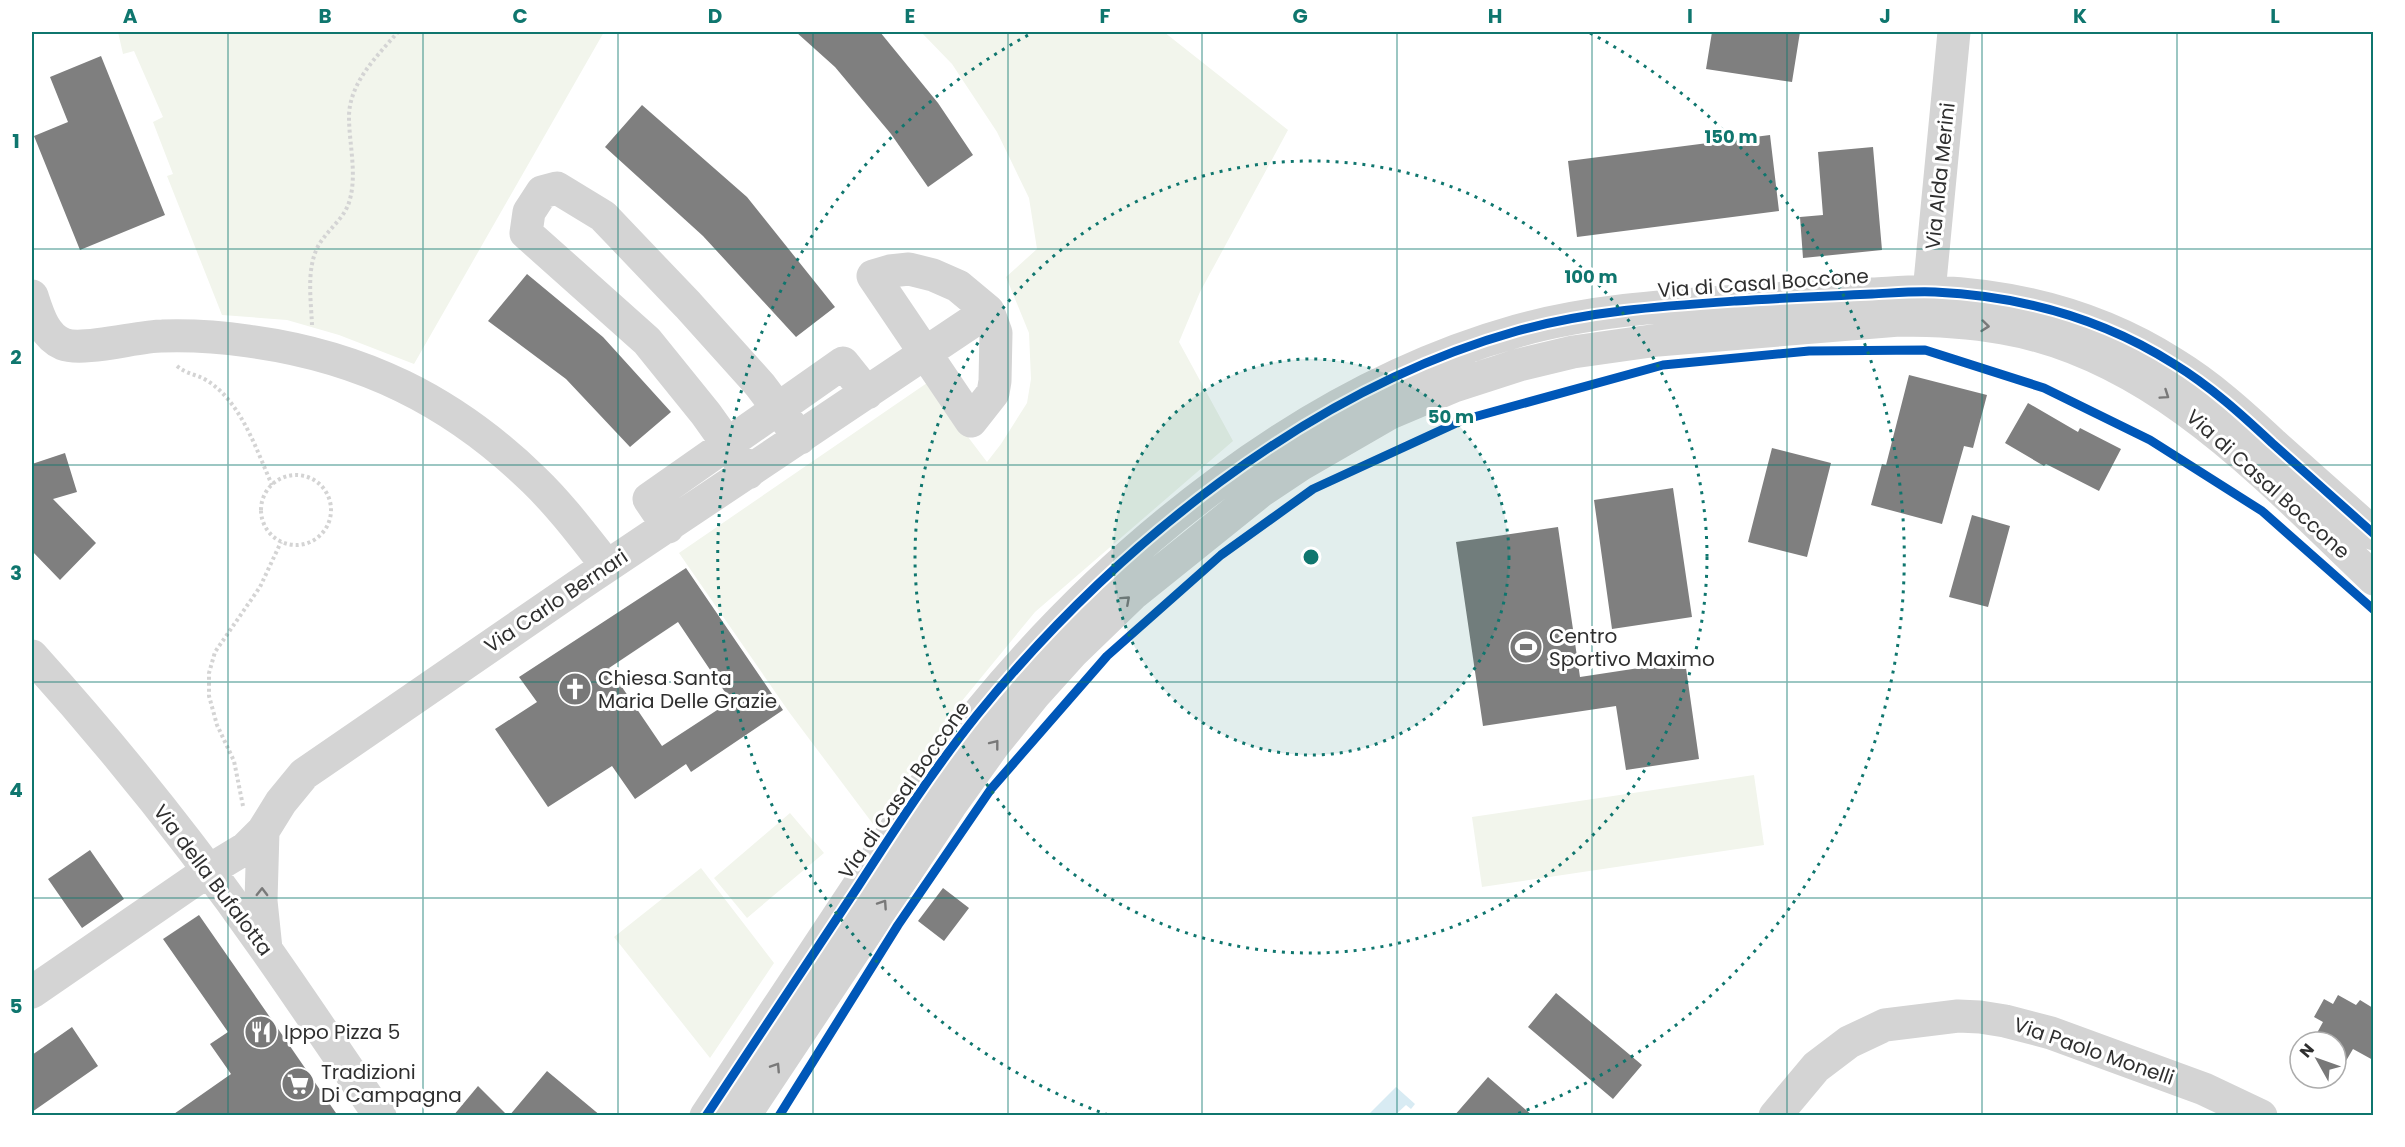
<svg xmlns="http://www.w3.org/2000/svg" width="2405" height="1147" viewBox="0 0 2405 1147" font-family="Poppins,sans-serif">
<rect width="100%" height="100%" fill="#fff"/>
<!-- green -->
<path fill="#f2f5ec" d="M118,32H604L414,364L339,335L287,320L222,315L167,176L173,174L153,122L163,117L134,51L123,54Z
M921,32H1164L1288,130L1200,292L1179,342L1233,441L1035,612L952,713L873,824L789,712L679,553L927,383L987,462L1001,444L1027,403L1031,379L1029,333L1006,277L1037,249L1029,198L997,132L952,64Z
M1754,775L1764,845L1482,887L1472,817Z
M790,813L824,853L747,918L714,878Z
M701,868L774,963L710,1058L614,937Z"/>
<!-- water -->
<path fill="#d8ebf3" d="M1396,1087L1415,1104L1411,1109L1406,1105L1395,1115H1368Z"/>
<!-- building -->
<path fill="#7f7f7f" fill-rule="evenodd" d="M796,32H880L938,103L973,155L928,187L891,134L835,67Z
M1712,32H1800L1792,82L1706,69Z
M101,56L165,215L80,250L34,136L68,122L50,77Z
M642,105L747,197L835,307L796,337L703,236L605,147Z
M1770,135L1779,211L1577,237L1568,161Z
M1873,147L1882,250L1803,258L1800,217L1823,215L1818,152Z
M527,274L603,337L671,412L630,447L566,379L488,321Z
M1909,375L1987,395L1973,448L1964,446L1942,524L1871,505L1882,464L1886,465Z
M2028,403L2078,432L2080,428L2121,449L2099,491L2046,464L2044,466L2005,443Z
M1772,448L1831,463L1807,557L1748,542Z
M65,453L77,492L53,499L96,543L60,580L32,551V464Z
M1673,488L1692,617L1612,629L1594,500Z
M1972,515L2010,526L1988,607L1949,597Z
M1558,527L1580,677L1685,661L1699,759L1626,770L1616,706L1483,726L1456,542Z
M686,568L783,710L691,772L686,764L635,799L612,766L548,807L495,729L537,702L519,677ZM678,622L731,701L662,746L609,668Z
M90,850L124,899L82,928L48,879Z
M943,888L969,908L944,941L918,921Z
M199,915L283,1036L338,1116H171L231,1074L210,1044L228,1032L163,939Z
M1556,993L1642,1065L1613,1099L1528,1027Z
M2338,995L2356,1005L2360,1000L2373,1008V1060L2353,1049L2336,1078V1042H2312L2323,1022L2314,1017L2324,999L2333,1004Z
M72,1027L98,1066L32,1112V1055Z
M547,1071L601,1116H509Z
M1488,1077L1533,1116H1454Z
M478,1086L508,1116H453Z"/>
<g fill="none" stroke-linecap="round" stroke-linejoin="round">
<!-- path -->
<path stroke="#d4d4d4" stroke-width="4" stroke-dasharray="3 3" stroke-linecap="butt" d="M312,325C311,298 305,263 322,240C332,226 346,216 350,199C357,173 349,143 349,117C349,83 377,56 398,32
M177,366C188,375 196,374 206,380C241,401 256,449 272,485
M261 510a35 35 0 1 1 70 0a35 35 0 1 1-70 0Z
M243,806L234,761L217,725L209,696V673L215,652L260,587L281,542"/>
<!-- minor -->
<path stroke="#d4d4d4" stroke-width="33" d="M909,269L933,275L958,286L988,311L996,333L995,381L993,393L971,421L873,276L890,271Z
M32,296C38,314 44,336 63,344C83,352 138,336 162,336C190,335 220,337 248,341C361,356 452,400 534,480C561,506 584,537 607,566
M1927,313L1954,32
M748,473L706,414L647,341L526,233L529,212L542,192L557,188L603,216L688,305L760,385L800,438
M668,527L649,499L843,363L867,393
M32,656C116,749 195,848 267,951C305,1005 342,1061 380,1116
M263,831L261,901L266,949
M32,992L208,871L246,848L263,831L281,802L304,774L579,585L988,311
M706,1116C756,1040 807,964 857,888C895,829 933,770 977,715C1113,548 1307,390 1517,331C1588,311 1663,306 1736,301C1781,298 1827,296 1872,294C1893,293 1914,291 1935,292C2019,296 2102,318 2174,364C2210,386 2241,414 2272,443C2306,473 2340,504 2374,534
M744,1116L950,806L993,746L1035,694L1072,653L1133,594L1261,491L1300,465L1390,413L1454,386L1519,365L1573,352L1658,340L1899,320C1933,320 1969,322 2003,328C2155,354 2267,477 2374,579
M1775,1116L1816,1067L1849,1042L1885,1025L1958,1016L1980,1017L2005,1021L2051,1033L2204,1089L2261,1116"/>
<defs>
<path id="cycleway" d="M706,1116C756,1040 807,964 857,888C895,829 933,770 977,715C1113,548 1307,390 1517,331C1588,311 1663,306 1736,301C1781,298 1827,296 1872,294C1893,293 1914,291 1935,292C2019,296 2102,318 2174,364C2210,386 2241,414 2272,443C2306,473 2340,504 2374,534
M779,1116L898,925L991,789L1107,656L1221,555L1313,489L1463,420L1663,365L1809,351L1925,350L2044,388L2150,440L2262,511L2374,610"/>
</defs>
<!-- cycleway casing -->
<use href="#cycleway" stroke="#fff" stroke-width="13"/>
<!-- cycleway -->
<use href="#cycleway" stroke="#0057b8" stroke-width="9"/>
</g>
<!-- one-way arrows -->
<defs><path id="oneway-chevron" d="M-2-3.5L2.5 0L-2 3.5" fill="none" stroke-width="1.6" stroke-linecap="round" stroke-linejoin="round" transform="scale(1.5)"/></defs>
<g stroke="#797979">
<use href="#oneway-chevron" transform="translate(1985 326) rotate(6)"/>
<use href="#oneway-chevron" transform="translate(2165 395) rotate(34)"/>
<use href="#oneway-chevron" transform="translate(1126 600) rotate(-42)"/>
<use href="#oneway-chevron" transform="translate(995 744) rotate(-52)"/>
<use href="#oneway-chevron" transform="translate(262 892) rotate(-89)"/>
<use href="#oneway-chevron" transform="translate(883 904) rotate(-56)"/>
<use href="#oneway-chevron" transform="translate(776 1067) rotate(-57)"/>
</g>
<!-- grid -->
<path fill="none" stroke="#0f766e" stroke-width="1.5" stroke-opacity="0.55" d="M228,32V1116M423,32V1116M618,32V1116M813,32V1116M1008,32V1116M1202,32V1116M1397,32V1116M1592,32V1116M1787,32V1116M1982,32V1116M2177,32V1116M32,249H2374M32,465H2374M32,682H2374M32,898H2374"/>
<!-- distance rings -->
<circle cx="1311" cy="557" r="198" fill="#0f766e" fill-opacity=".12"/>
<g fill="none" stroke="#0f766e" stroke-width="3" stroke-dasharray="3 6">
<circle cx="1311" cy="557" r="198"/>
<circle cx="1311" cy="557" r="396"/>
<path d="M1108 1115A594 594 0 0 1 1032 33M1590 33A594 594 0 0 1 1514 1115"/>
</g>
<!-- icons -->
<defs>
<symbol id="stadium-disc" viewBox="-11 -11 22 22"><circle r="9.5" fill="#787878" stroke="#fff"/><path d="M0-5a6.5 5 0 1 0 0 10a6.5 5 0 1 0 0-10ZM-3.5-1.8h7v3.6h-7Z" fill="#fff"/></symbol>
<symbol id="church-disc" viewBox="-11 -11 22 22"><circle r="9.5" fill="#787878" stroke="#fff"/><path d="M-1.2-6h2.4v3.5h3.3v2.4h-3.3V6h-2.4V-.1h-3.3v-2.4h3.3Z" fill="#fff"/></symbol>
<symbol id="restaurant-disc" viewBox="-11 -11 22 22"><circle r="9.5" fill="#787878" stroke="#fff"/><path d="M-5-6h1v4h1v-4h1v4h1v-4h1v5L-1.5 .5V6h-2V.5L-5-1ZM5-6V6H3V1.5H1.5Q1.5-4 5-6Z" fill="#fff"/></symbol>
<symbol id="supermarket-disc" viewBox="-11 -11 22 22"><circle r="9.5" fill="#787878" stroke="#fff"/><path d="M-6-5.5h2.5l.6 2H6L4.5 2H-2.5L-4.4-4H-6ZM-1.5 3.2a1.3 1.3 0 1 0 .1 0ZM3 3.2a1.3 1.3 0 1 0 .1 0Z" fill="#fff"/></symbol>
</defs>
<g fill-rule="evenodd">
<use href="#stadium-disc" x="1507" y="628" width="38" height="38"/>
<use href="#church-disc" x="556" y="670" width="38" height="38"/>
<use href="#restaurant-disc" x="242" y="1013" width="38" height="38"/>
<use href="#supermarket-disc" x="279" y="1065" width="38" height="38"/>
</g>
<g text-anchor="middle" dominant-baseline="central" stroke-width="6" stroke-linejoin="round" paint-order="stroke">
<!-- street labels -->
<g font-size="20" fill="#2f2f2f" stroke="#fff">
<text transform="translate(1940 176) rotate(-84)">Via Alda Merini</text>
<text transform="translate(1763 283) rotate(-4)">Via di Casal Boccone</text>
<text transform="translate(2268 484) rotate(42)">Via di Casal Boccone</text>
<text transform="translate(556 601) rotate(-34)">Via Carlo Bernari</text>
<text transform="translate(904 790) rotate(-55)">Via di Casal Boccone</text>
<text transform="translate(213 880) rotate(53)">Via della Bufalotta</text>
<text transform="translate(2094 1051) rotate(19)">Via Paolo Monelli</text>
</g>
<!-- poi labels -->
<g font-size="20" fill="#2f2f2f" stroke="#fff" text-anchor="start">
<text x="1549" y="636">Centro<tspan x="1549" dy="23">Sportivo Maximo</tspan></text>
<text x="598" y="678">Chiesa Santa<tspan x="598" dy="23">Maria Delle Grazie</tspan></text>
<text x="284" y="1032">Ippo Pizza 5</text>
<text x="321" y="1072">Tradizioni<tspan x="321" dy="23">Di Campagna</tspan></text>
</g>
</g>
<circle cx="1311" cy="557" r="9" fill="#0f766e" stroke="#fff" stroke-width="3"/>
<g font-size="18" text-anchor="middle" font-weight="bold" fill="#0f766e" stroke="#fff" stroke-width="6" stroke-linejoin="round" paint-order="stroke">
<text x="1731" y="143">150 m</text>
<text x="1591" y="283">100 m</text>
<text x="1451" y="423">50 m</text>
</g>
<!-- border -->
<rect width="2405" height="1147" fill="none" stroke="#ffffff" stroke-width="66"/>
<!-- north arrow -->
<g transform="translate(2318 1060) rotate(310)"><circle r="28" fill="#ffffff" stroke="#acacac" stroke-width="1.5"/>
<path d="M0-4.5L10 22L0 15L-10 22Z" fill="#787878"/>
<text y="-9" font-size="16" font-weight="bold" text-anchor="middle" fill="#2f2f2f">N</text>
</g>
<rect x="33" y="33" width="2339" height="1081" fill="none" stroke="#0f766e" stroke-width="2"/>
<g font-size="20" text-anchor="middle" font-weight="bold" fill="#0f766e">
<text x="130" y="23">A</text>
<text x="325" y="23">B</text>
<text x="520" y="23">C</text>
<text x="715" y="23">D</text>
<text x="910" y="23">E</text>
<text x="1105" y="23">F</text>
<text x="1300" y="23">G</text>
<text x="1495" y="23">H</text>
<text x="1690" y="23">I</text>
<text x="1885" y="23">J</text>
<text x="2080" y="23">K</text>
<text x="2275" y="23">L</text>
<text x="16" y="148">1</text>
<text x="16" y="364">2</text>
<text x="16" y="580">3</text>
<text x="16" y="797">4</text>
<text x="16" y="1013">5</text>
</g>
</svg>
